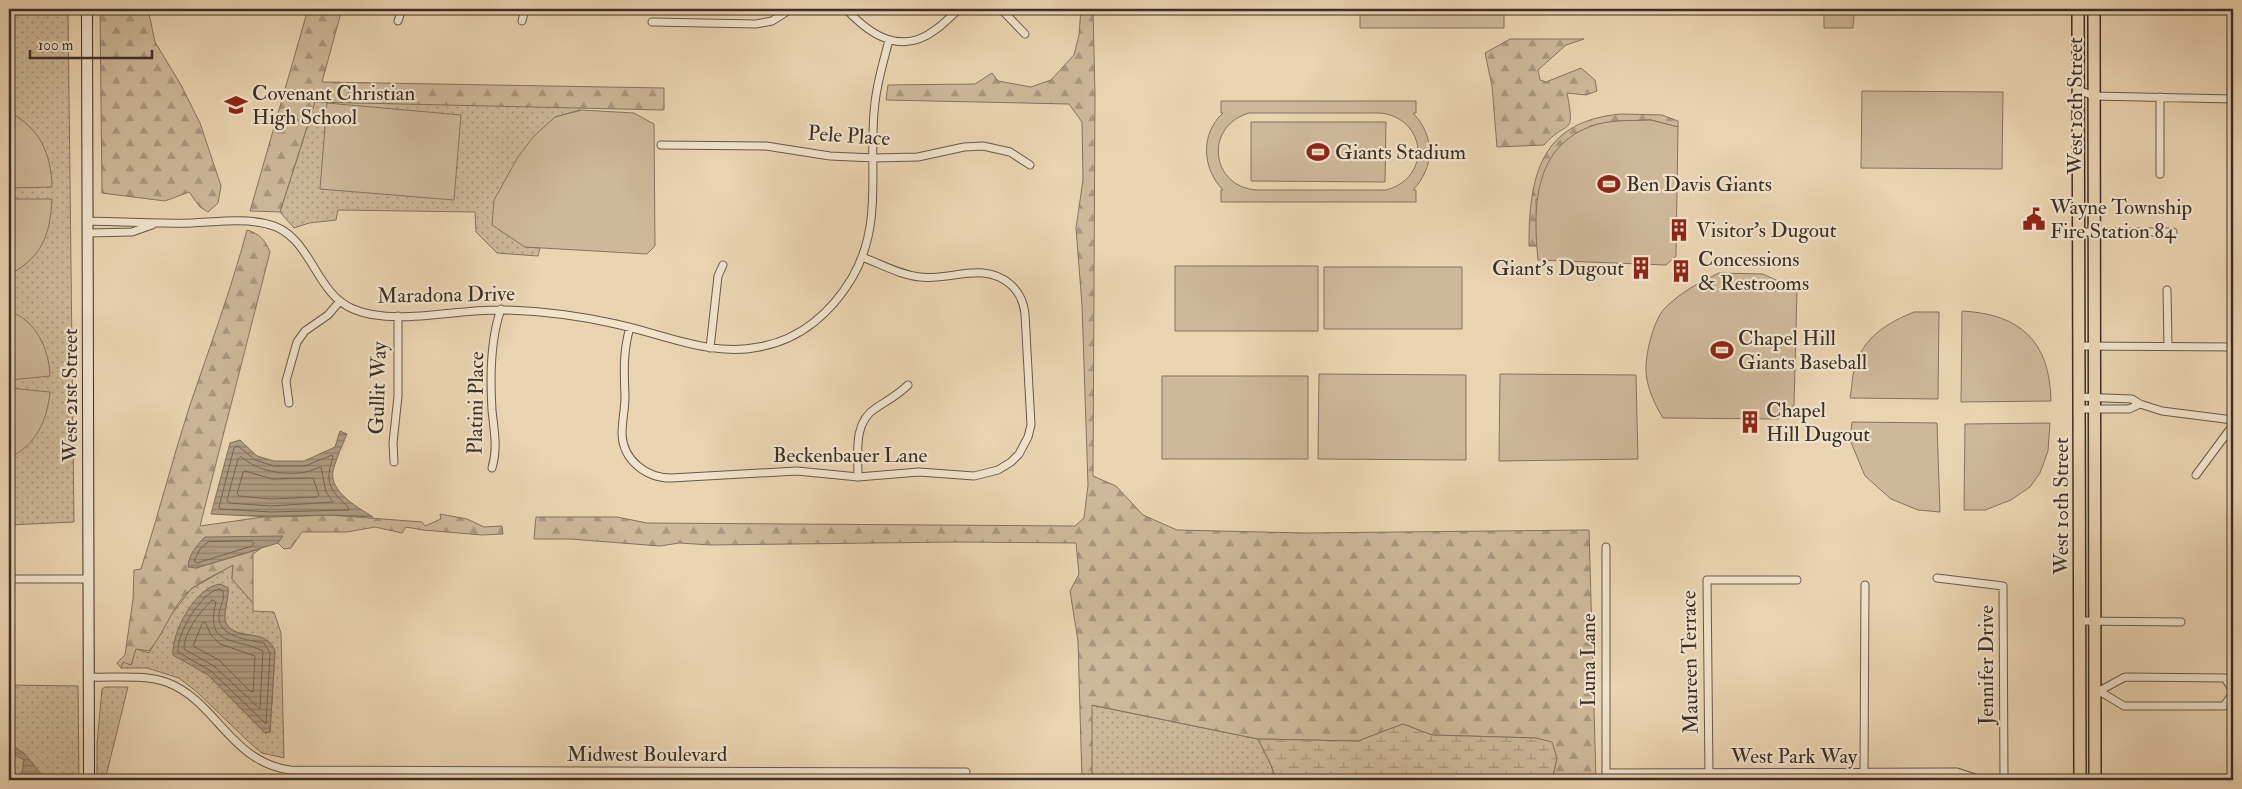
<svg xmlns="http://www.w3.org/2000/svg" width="2242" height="789" viewBox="0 0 2242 789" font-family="'IM FELL Double Pica',serif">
<defs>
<pattern id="green-dots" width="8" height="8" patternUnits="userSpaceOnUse" patternTransform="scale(1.25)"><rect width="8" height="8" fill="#cdb899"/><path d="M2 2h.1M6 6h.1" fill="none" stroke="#a8967d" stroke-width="1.8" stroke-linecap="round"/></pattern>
<pattern id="forest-firs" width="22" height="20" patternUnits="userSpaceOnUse" patternTransform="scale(1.25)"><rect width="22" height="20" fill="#cdb899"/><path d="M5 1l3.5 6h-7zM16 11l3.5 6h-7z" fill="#a8967d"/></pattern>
<pattern id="wetland-marsh" width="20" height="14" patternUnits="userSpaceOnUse" patternTransform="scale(1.25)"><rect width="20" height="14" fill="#cdb899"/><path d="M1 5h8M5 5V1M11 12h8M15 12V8" fill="none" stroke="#a8967d"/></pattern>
<pattern id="water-rules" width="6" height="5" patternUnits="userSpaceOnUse" patternTransform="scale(1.25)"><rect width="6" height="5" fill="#af9c82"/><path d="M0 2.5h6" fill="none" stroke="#90806a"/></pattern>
</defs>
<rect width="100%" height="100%" fill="#ead4b1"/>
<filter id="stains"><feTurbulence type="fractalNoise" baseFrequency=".004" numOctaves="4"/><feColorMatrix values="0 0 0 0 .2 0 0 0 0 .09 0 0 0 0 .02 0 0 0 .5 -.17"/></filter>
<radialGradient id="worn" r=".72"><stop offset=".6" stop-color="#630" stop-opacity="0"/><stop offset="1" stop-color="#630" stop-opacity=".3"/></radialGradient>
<!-- green -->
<path fill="url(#green-dots)" stroke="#857360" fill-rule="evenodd" d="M9,9H68L74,522L9,525Z
M315,102L579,107L580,110L555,117L525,247L540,248L538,256L497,253L476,232L475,212L338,210L336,220L309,223L294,228L280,212Z
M233,565L232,579L253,603V611L274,612L281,633L284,758L262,753L252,745L197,692L179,678L147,668H121L122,662L136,649L149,653L171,615L191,589ZM220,584L228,588C229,599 222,617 226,623C235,642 267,627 275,652L270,732L265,733L208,675Z
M9,685L78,686L79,780H9Z
M105,687H128L105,780H97V744L102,689Z
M1091,705L1258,739L1271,765L1276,780H1091Z
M1959,779L1965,780H1742Z"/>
<!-- forest -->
<path fill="url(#forest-firs)" stroke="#857360" d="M100,9H148L155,42L181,85L200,123L221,186L218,203L208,212L200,207L189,192L165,201L102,193Z
M308,9H342L322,82L664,88V110L315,102L280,212L250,211Z
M1081,9H1093L1095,95L1093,476L1116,486L1143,515L1177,530L1305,533L1589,530L1596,780H1552L1557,758L1536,738L1432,735L1403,724L1358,741L1258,739L1092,705V780H1082L1078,641L1070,591L1079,574L1076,543L957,542L711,545L679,543L660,546L570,539H534L536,517H617L647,523L1075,526L1084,518L1088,485L1082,305L1076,228L1083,180L1082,122L1069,104L886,100L888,85L975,84L992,73L998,81L1031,87L1051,80L1074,55L1079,35Z
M1510,39H1584L1566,45L1538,70L1540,80L1546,82L1581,68L1595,80L1597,91L1586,95L1567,93C1576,139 1567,118 1544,145L1497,147L1492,86L1485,53Z
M1621,114L1662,115L1678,121V127L1651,120L1618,121L1590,126L1536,200L1537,246H1529C1529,176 1540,121 1621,114Z
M247,230C260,234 265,240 270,252L200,526L263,517L330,515L422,522L425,526L441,519L440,514L467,519L484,527L502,526L503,534L482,535L423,530L406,527L402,533L375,527L347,532H302L291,548L284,549L278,543L282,536L196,568L260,549L253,554V603L232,579L233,565C219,573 203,580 191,589C172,605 165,633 149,651L136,649L131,665L123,662L121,668L117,663L125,655L133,599L134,570L141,569C158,516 172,461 189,408C209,349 231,290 247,230Z"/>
<!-- wetland -->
<path fill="url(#wetland-marsh)" stroke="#857360" d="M1403,724L1432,735L1536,738L1552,742L1557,758L1552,780H1276L1271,765L1258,739L1358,741Z"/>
<!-- pitch -->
<path fill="#cdb899" stroke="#857360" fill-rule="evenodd" d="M1360,9H1504V28H1360Z
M1824,13L1854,14L1853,28H1824Z
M1862,91L2003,92L2002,169L1861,168Z
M1221,101H1416V113H1413C1435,136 1435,167 1413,190H1416V202H1221V190H1223C1202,168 1200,134 1223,113H1221ZM1249,113H1380C1427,118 1432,178 1386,190H1257C1210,187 1204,126 1249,113Z
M327,103L461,115L454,200L320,189Z
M582,110L634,113L654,124L655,246L647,254L525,247L492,225L494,200L518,157L533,137L555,117Z
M9,112C40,128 51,153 52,187L9,188Z
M1651,120L1678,127L1676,256L1666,265L1538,260C1533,209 1533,149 1589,127C1608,119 1631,121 1651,120Z
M1251,122H1386L1385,182L1251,181Z
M9,199H52C50,236 42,257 9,275Z
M1175,266H1318V331H1175Z
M1324,267H1462V329H1324Z
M1719,273L1763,274L1797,290L1794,405L1778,419L1663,418C1655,405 1647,388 1646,372C1645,355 1653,322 1664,309C1681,292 1698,283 1719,273Z
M9,311C36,320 49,349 50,376L9,380Z
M1962,311C2020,314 2050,341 2051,401L1961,402Z
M1914,312H1939L1938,399L1850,398C1852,388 1852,376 1855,366C1864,337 1887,323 1914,312Z
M1319,374L1466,375V460L1318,459Z
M1500,374L1636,375L1638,459L1499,461Z
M1162,376H1308V459H1162Z
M9,388L50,392C47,421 36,445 9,458Z
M1852,422L1937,423L1940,512L1918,510L1891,499L1865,476L1850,440Z
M2050,423L2048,451L2040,473L2030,487L2011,500L1985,510H1964L1965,424Z"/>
<!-- water -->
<path fill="url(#water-rules)" stroke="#81705d" d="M340,431L347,434C342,446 336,459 333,471C329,492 359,508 373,517L330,515L271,517L211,514L230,443L240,440L257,456L274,461H304L335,447Z
M283,536L278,543L196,568L188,567C189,554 196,546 205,537Z
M220,584L228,588C229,599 222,616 226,623C235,642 267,627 275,651L270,732L265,733L208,675L173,655C171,632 196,587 220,584Z
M9,746H12L24,753L46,780H17L22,772L24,760L14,754H9Z"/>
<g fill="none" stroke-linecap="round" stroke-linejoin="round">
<!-- shore -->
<path stroke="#766554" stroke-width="1" d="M238,446L255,460L274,466H305L332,455L333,458C324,482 330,490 348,507L349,510L271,512L220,509L219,507L234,448Z
M241,457C259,471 282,476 306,472C311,471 316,468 321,467L326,492L333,502L271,506L229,503L227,500L238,459Z
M245,471L272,479L313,478L319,495L317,497L271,499L239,496L237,494L243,473Z
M252,541L254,544L252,546L197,563L194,561L200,549L208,542Z
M219,589L223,591C225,600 220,606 219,614C216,637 249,640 264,643L270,653L266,724L211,671L178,652C176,635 201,592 219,589Z
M212,600L216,602C204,648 236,637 263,651L260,709L214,666L184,649C184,632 200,612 212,600Z
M205,622L211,635L220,644L255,656L253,692L250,691L219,660L193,646L202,624Z"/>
<defs>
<path id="street" d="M846,9C870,35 901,56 935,30C944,24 951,16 959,9
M1001,9L1025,34
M398,21L402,9
M522,21L525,9
M652,22L756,24L772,21L791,9
M2078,90L2094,96L2233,99
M661,145L766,146L830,156L874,158L918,157L964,147L983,146L1010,152L1030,165
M2160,174V97
M89,221C123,222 157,224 192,223C216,222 244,218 267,224C312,234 313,292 353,309C395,327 458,308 504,310C541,311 580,316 616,324C663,334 711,357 759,347C800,340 831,313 852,278C885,221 867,164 875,103C877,82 884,60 889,40
M2079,232H2173
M89,233L132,232L152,225
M2167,290L2168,346
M630,327C623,352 624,370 625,396C625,409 622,421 622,434C623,460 646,478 671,478L797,471L858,477L919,472L974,476L998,470L1011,462L1019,454L1028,437L1031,425L1025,314C1024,303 1019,292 1010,284C983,261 951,281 920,277C900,275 881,264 862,257
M2079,346L2233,347
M710,348L718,276L723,265
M2079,397L2132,399L2140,404L2162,411L2233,420
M289,403L286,381L297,342L305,331L328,315L340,301
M2079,409H2129L2140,404
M394,462L393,443L398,396V316
M492,468C498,448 494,431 492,410C490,378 490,340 501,309
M2196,475L2233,425
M858,477C858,453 853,422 876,408C888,400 898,395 908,385
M2233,510L2232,560H2233
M1606,547V773L1957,772L1981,780
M1937,578L2003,586L2004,780
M9,579H89
M2080,621L2181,622
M89,677C114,678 143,674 166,682C216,700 230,762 290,770L966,772
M2095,691L2101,690L2125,677L2225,678L2233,691
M2099,691L2124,706H2224L2233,693
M1864,773L1865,585
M1709,774L1707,580H1797"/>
<path id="secondary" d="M87,9L89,780"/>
<path id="primary" d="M2078,9L2080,780
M2094,9L2095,780"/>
</defs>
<!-- street casing -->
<use href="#street" stroke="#685849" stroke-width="9"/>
<!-- secondary casing -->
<use href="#secondary" stroke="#3d2e26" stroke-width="12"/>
<!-- primary casing -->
<use href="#primary" stroke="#3d2e26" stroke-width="14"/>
<!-- street -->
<use href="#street" stroke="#f1e3cc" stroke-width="7"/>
<!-- secondary -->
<use href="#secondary" stroke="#f1e3cc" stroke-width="10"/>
<!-- primary -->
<use href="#primary" stroke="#ead4b1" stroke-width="11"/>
</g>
<!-- icons -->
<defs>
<symbol id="school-bare" viewBox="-9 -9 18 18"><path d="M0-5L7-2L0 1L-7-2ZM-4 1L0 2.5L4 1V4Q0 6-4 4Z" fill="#8f2418" stroke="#f1e3cc" stroke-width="2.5" paint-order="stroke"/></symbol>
<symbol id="stadium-bare" viewBox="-9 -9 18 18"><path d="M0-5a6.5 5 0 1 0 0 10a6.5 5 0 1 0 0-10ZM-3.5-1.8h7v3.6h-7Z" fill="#8f2418" stroke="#f1e3cc" stroke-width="2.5" paint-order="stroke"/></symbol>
<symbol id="civic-bare" viewBox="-9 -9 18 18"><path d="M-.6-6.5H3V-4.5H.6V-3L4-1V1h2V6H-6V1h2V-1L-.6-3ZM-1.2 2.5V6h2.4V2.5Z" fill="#8f2418" stroke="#f1e3cc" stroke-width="2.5" paint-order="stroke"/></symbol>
<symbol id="building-bare" viewBox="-9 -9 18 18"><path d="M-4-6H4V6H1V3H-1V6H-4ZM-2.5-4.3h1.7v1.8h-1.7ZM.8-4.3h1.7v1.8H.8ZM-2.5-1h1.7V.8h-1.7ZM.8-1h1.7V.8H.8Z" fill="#8f2418" stroke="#f1e3cc" stroke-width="2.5" paint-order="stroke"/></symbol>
</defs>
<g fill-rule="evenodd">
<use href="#school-bare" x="220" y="89" width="32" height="32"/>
<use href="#stadium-bare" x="1302" y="136" width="32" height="32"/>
<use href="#stadium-bare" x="1593" y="168" width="32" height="32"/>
<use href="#civic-bare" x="2018" y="203" width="32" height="32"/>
<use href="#building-bare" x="1663" y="214" width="32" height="32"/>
<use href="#building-bare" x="1625" y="252" width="32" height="32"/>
<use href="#building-bare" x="1665" y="255" width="32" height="32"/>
<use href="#stadium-bare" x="1706" y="334" width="32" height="32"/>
<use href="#building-bare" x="1734" y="406" width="32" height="32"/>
</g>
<g text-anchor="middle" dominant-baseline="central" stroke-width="4.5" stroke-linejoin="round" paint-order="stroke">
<!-- poi labels -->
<g font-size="21" fill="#3d2e26" stroke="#f1e3cc" text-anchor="start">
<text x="252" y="93">Covenant Christian<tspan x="252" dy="24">High School</tspan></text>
<text x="1335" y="152">Giants Stadium</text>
<text x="1626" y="184">Ben Davis Giants</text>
<text x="2050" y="207">Wayne Township<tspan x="2050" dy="24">Fire Station 84</tspan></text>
<text x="1696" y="230">Visitor's Dugout</text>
<text x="1698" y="259">Concessions<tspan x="1698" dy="24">&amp; Restrooms</tspan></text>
<text x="1624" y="268" text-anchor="end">Giant's Dugout</text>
<text x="1738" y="338">Chapel Hill<tspan x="1738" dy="24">Giants Baseball</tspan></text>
<text x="1766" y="410">Chapel<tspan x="1766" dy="24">Hill Dugout</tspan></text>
</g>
<!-- street labels -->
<g font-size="21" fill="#3d2e26" stroke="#f1e3cc">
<text transform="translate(2075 106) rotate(-90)">West 10th Street</text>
<text transform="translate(849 136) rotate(4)">Pele Place</text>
<text transform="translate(446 295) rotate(-1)">Maradona Drive</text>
<text transform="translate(378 388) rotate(-88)">Gullit Way</text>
<text transform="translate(70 395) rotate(-90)">West 21st Street</text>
<text transform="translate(476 403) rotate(-89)">Platini Place</text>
<text x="850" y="455">Beckenbauer Lane</text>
<text transform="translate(2061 506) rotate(-90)">West 10th Street</text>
<text transform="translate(1588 660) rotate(-90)">Luna Lane</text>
<text transform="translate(1690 662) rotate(-91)">Maureen Terrace</text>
<text transform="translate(1986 665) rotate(-90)">Jennifer Drive</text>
<text x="647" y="754">Midwest Boulevard</text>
<text x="1794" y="756">West Park Way</text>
</g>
</g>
<!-- margin -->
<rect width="2242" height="789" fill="none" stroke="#ead4b1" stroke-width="30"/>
<rect x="10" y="10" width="2222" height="769" fill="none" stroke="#3d2e26" stroke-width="2.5"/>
<rect x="15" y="15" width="2212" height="759" fill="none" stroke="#3d2e26"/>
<!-- scale -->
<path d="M30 50v8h122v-8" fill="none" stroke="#3d2e26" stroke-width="2.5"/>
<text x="38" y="50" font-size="15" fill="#3d2e26" stroke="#f1e3cc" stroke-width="4" paint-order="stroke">100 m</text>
<rect width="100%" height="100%" filter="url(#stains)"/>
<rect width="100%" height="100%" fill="url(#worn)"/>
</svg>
